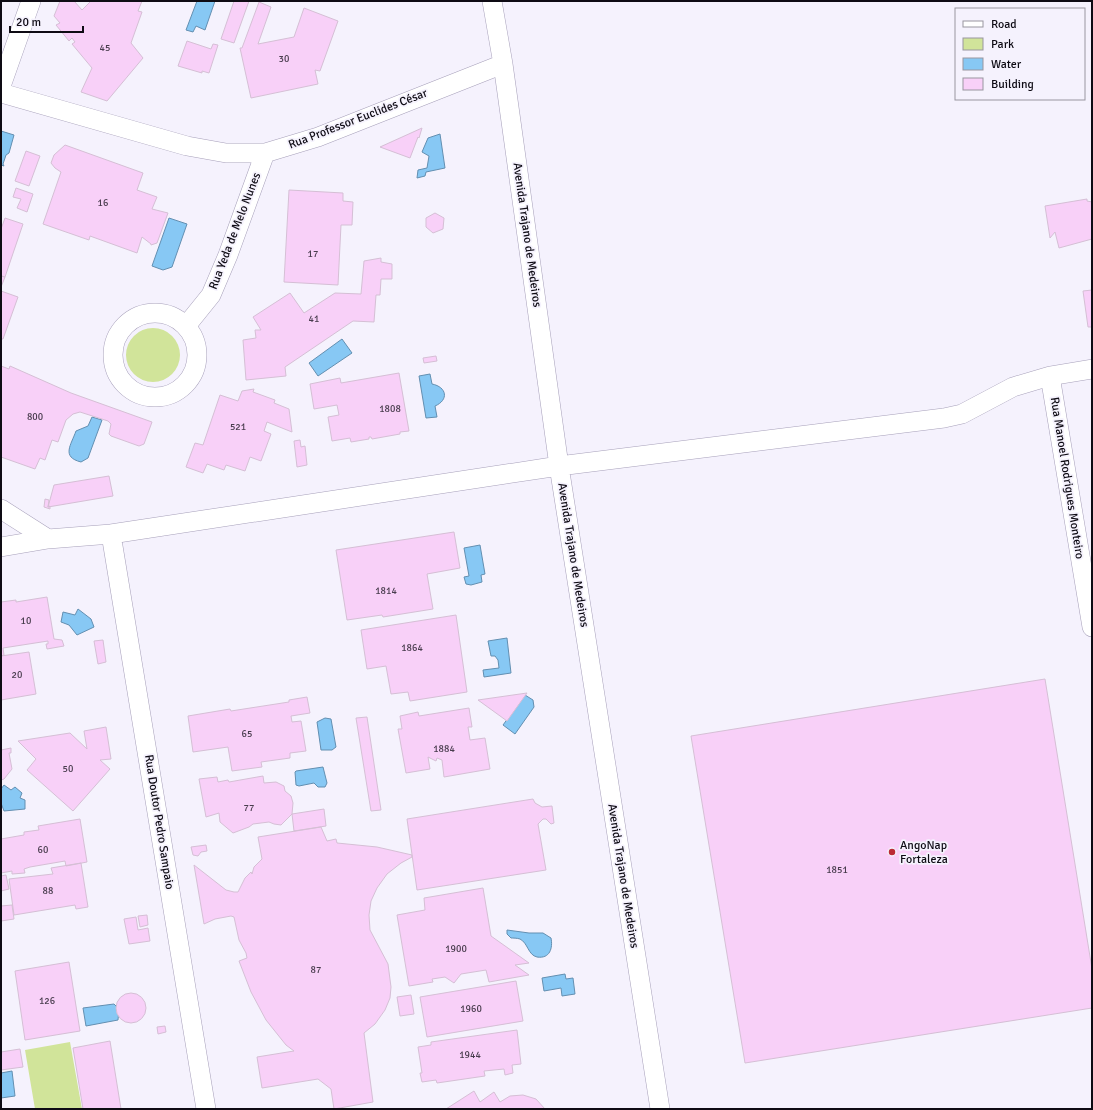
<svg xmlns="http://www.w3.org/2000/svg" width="1093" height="1110" viewBox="0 0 1093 1110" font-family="Signika,sans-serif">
<rect width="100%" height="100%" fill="#f5f2fd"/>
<!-- green -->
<path fill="#d1e49a" d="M126 355a27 27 0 1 1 54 0a27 27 0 1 1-54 0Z
M70,1042L82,1109H35L25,1050Z"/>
<!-- water -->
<path fill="#87c8f4" stroke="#638fb1" d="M197,1H215L205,30L196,26L193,32L186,30Z
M1,131L14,135L9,153L6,155L3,164L4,166L1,165Z
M440,134L445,168L426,172L425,176L417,178L418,170L427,168L429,156L422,152L428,138Z
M169,218L187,224L172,267L163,270L152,266Z
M342,339L352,353L318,376L309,363Z
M430,374L432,384C447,387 449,400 435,406L437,417L426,418L419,376Z
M92,417L102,420L88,458L81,462C61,457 71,445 76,431L88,426Z
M480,545L485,574L481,575L482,582L471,585L466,584L464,577L469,576L464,548Z
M78,609L91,619L94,627L77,635L69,625L61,622L63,612L75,615Z
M507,638L511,673L484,677L483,670L499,668L498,660L495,656H491L488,641Z
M525,695L533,700L534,707L515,734L503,725Z
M325,718L331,719L336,747L332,750H321L317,722Z
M323,767L327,783L325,787H318L314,783L299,786L296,785L295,772L296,771Z
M4,785L11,790L15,787L22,793L20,798L25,800V809L4,811L1,803V789Z
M507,930L529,933H543L551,938C553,948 550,959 537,957C528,955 528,943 520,939C517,938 513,938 511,938L507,934Z
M565,974L566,979L573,978L575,994L562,996L561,988L544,991L542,978Z
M114,1004L119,1009L118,1020L86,1026L83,1008Z
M12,1071L15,1096L1,1098V1073Z"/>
<!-- building -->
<path fill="#f8d0f8" stroke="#d5bfd5" d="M60,1H74L82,10L91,1H142L138,11L142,12L131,43L143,58L107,101L81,92L92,68L72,44L75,42L72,38L69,41L56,25L60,23L54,16Z
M234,1H249L234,43L221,39Z
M259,2L271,7L258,44L294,37L304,8L338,21L320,71L315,70L318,84L251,98L240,48H242Z
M187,41L211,49L213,44L218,45L209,73L202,71V73L178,66Z
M422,128L419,138L418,137L410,158L380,147Z
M65,145L143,173L137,190L157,197L152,209L168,213L157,243L151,245V244L142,237L137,253L90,236L89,240L43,224L61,172L55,168L51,163L54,155Z
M26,151L40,156L29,186L15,181Z
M16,188L33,194L27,212L17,208L21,199L13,197Z
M289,190L343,193V201L353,202L352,225H341L338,285L284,282Z
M1087,199V201L1092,202V239L1059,248L1055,232L1050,238L1045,206Z
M435,213L444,218L443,229L433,233L426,227V218Z
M5,218L23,224L5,277L1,276V229Z
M381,258V262L392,264V279H381L380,295H376L374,322L353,321L285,367L286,376L246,380L243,340L256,338L255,330H261L253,317L290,293L304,313L335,293L361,294L364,261Z
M1,276L5,277L1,287Z
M1092,290V327H1088L1083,291Z
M1,291L18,297L3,339H1Z
M436,356L437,361L424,363L423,358Z
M1,366L9,369L10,366L71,393L152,422L144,444L139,446L111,436L109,434L111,424L108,421L80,412L73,414L66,420L58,442L52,440L45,460L40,458L35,469L1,457Z
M399,373L409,431L400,432V434L372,439L371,437H369V439L351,442L350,438L332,441L328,417L339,415L337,405L314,409L310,384L340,378L341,383Z
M254,389L253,392L275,400L274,403L289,409L292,432L267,422L264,431L271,434L261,461L250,457L245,471L226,465L224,470L207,464L203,473L186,467L195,443L203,445L220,395L238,401L242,391Z
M300,440L301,447L305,446L307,465L297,467L294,441Z
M109,476L113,496L48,507L54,485Z
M45,499L49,500L48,507L50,506V509L44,507Z
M454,532L460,568L427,574L433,609L383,617L382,615L347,620L336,550Z
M47,597L54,639L62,640L64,646L47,649L46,644H48V641L3,648L4,655L1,656V602L16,600V602Z
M456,615L467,692L410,701L408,692L391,694L386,666L367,669L361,630Z
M103,640L106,662L98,664L94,641Z
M29,652L36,694L1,700V656Z
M1045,679L1092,969V1008L745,1063L691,736Z
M527,693L507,721L478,700Z
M307,697L310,713L291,716L292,722L301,721L306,751L290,753V758L261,762L262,767L232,771L228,747L193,752L188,716L230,709L231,711L289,702V700Z
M469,708L472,727H468L470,740L485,738L490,769L444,777L442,760L437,758L436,761L428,757L430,769L406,773L398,729H402L400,716L418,712L419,716Z
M367,717L381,810L371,811L356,718Z
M106,727L111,759L100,760L110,769L73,811L27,770L36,759L18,741L70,733L87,749L84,731Z
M11,748V753H9L12,769L4,779L1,780V750Z
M263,776L264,783L276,782L284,786L285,791L291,796L293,803L292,814L281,825L274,824L269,822L253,824L249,827L233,833L220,822L219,813L206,817L199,779L217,777L218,782L228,780L229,782Z
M533,799L535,803L542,807L552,806L554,823L551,824L546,819H543L538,824L546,870L417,890L407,819Z
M324,809L326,826L294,831L292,814Z
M80,819L87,862L66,866L65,861L30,867L24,869L25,873L12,874V871L1,873V837V839L24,835V832L39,830L38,826Z
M321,827L327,841L336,839L337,843L377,847L412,855V857L401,863L387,874L377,888L371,901L369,915L370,930L388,964L391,987L390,998L385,1010L375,1024L364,1033L373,1102L334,1109L331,1089L318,1079L262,1088L257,1057L294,1051L286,1045L266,1020L251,992L239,961L247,958L246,953L239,940L234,917L231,916L215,919L204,924L194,865L226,890L234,892H238L245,878L251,872L252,874L254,867L262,859L258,837Z
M206,845L207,851L201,852L198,856L193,855L191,847Z
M81,863L88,907L76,909L75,905L14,915L9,879L53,874L51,868Z
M6,875L9,889L1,891V876Z
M483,888L491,936L529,963L515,965L529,975L489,982L486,970L461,974L454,983L445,977L432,979L433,982L409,986L397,915L425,910L424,898Z
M12,905L14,919L1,921V906Z
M147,915L148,925L140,927L138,916Z
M136,917L138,930L148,928L150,941L129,944L124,919Z
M69,962L80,1031L25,1040L15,971Z
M516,981L523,1021L427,1037L420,997Z
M116 1008a15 15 0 1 1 30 0a15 15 0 1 1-30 0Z
M411,995L414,1014L400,1016L397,997Z
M165,1026L166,1032L158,1034L157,1027Z
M517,1030L521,1064L512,1065L513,1073L505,1075L504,1069L484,1071L485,1076L437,1083L436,1080L422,1082L420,1073H422L418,1047L431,1045V1042Z
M110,1041L121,1109H83L73,1048Z
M20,1049L23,1067L1,1070V1052Z
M474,1091L480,1102L494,1092L500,1102L510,1096L523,1095L536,1099L545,1109H446Z"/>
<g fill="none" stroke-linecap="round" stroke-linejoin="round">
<defs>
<path id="minor" d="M492,1L503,64L559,466L660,1109
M1,86L31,1
M1,93L187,146L226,153H265L318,137L503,64
M113 355a42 42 0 1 1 84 0a42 42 0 1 1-84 0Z
M186,326L211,295L228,255L265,153
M1050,376L1092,627
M1,509L48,539
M111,534L206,1109
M1,547L48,539L111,534L559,466L944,418L962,414L1013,387L1050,376L1092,369"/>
</defs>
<!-- minor casing -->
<use href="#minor" stroke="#a7a0ba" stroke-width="20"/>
<!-- minor -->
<use href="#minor" stroke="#fff" stroke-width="19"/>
</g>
<!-- markers -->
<circle fill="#bb2a35" stroke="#f5f2fd" stroke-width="1.5" cx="892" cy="852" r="4"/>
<g text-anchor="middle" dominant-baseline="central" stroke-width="3.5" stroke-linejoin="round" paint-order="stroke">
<!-- number labels -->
<g font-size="10" fill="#483c4d">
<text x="105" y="48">45</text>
<text x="284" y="59">30</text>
<text x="103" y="203">16</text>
<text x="313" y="254">17</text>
<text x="314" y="319">41</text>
<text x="390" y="409">1808</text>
<text x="35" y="417">800</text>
<text x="238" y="427">521</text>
<text x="386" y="591">1814</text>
<text x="26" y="621">10</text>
<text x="412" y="648">1864</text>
<text x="17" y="675">20</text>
<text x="247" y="734">65</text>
<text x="444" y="749">1884</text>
<text x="68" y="769">50</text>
<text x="249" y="808">77</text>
<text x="43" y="850">60</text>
<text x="837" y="870">1851</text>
<text x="48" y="891">88</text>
<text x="456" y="949">1900</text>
<text x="316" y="970">87</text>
<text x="47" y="1001">126</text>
<text x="471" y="1009">1960</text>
<text x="470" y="1055">1944</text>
</g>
<!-- street labels -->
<g font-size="12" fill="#0e0b14" stroke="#f5f2fd">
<text transform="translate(358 119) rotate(-21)">Rua Professor Euclides César</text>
<text transform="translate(235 231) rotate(-69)">Rua Yeda de Melo Nunes</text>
<text transform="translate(527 235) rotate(82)">Avenida Trajano de Medeiros</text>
<text transform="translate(1067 478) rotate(81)">Rua Manoel Rodrigues Monteiro</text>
<text transform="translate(573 555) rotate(81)">Avenida Trajano de Medeiros</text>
<text transform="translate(159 822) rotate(81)">Rua Doutor Pedro Sampaio</text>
<text transform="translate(623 876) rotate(81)">Avenida Trajano de Medeiros</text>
</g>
<!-- poi labels -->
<g font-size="12" fill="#0e0b14" stroke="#f5f2fd" text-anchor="start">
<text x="900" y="845">AngoNap<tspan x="900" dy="14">Fortaleza</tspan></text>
</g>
</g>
<!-- border -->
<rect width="1093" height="1110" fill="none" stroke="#0e0b14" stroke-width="4"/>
<!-- legend -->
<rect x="955" y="8" width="130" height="92" fill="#f5f2fd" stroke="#9996a0"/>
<rect x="963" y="21" width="20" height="6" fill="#ffffff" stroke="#9996a0"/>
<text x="991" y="28" font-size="12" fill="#0e0b14">Road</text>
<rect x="963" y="38" width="20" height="12" fill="#d1e49a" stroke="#9996a0"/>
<text x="991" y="48" font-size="12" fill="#0e0b14">Park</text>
<rect x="963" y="58" width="20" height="12" fill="#87c8f4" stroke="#9996a0"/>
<text x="991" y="68" font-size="12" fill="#0e0b14">Water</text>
<rect x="963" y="78" width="20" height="12" fill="#f8d0f8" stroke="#9996a0"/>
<text x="991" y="88" font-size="12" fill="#0e0b14">Building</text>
<!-- scale -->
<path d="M10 26v6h73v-6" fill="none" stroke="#0e0b14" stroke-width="2"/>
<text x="16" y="26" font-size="12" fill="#0e0b14" stroke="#f5f2fd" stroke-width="3" paint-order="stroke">20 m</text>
</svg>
